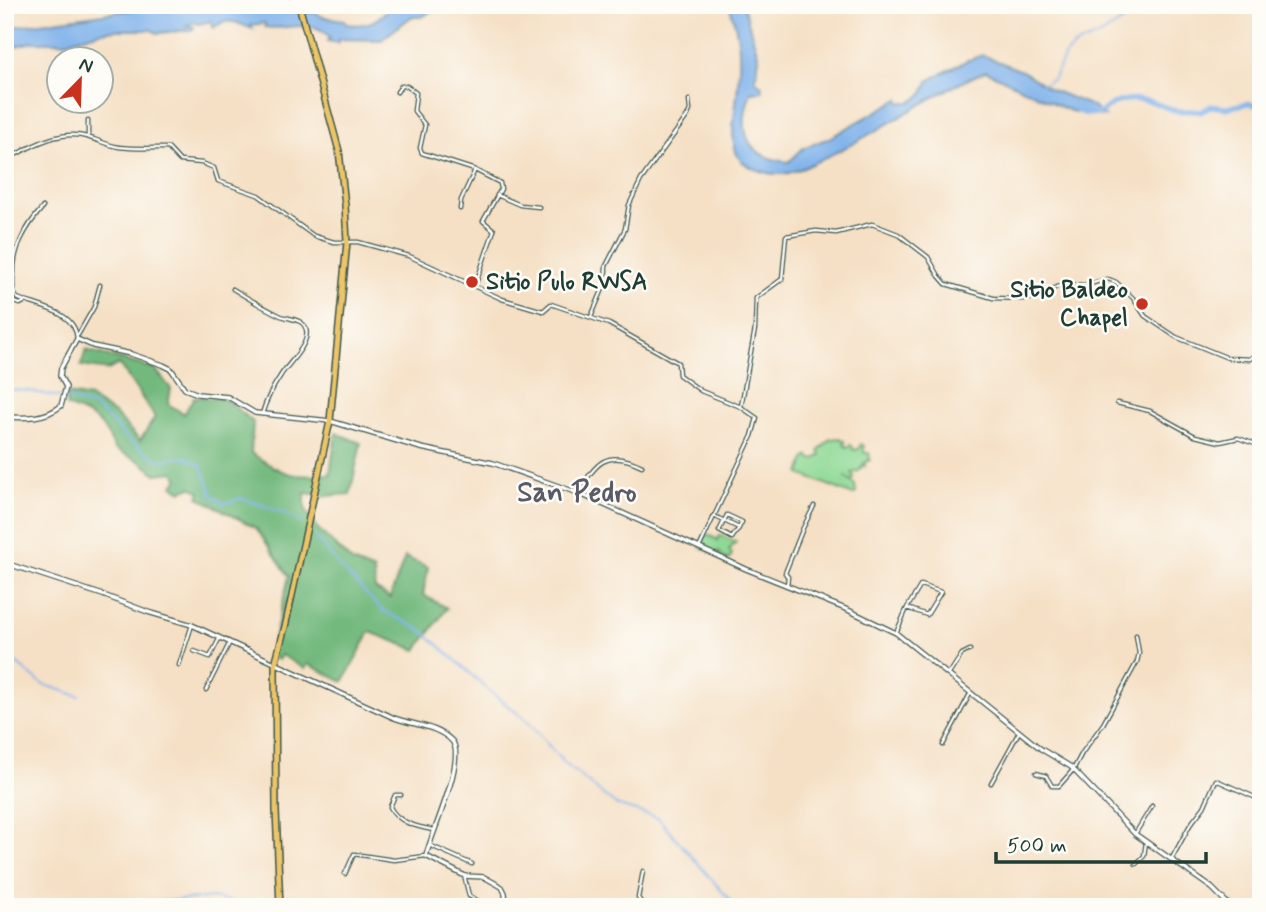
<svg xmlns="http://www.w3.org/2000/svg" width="1266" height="912" viewBox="0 0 1266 912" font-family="Mynerve,sans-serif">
<rect width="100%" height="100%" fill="#fdfcf7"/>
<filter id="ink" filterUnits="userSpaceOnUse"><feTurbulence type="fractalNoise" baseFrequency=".0143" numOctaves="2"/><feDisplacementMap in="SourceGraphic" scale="14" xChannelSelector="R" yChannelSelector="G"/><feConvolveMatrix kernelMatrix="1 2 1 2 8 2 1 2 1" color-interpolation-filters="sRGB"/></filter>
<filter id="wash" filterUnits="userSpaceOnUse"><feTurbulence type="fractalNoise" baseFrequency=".00686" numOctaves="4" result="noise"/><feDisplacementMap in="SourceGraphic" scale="28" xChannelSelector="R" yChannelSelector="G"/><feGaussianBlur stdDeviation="1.57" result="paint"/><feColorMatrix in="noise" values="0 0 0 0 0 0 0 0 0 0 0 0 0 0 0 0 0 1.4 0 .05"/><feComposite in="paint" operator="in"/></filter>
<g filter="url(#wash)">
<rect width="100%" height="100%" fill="#f5e0c5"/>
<!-- green -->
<path fill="#8fd995" stroke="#578b64" stroke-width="2" d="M830,439L840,438L845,442L844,445L847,447L851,445L854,450L859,449L861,444L864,446V453H869L870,460L864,463L865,466L863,465L859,471L852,473L854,477L852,481L845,477L855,485L856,493L853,495L800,474L805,459L809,456L810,459H815L821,455L819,451Z
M706,534L718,540L720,535L736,542L729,550L732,554L729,560L719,556L721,553L718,551L716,554L700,547Z"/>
<!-- forest -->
<path fill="#73b97e" stroke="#497b59" stroke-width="2" d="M86,350L155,369L171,389L168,404L184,414L194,397L225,399L253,422L251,453C284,474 290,479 330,474L336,433L361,443L350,494L325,496L305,493V508L314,525L352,562L374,571L375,589L390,598L405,557L428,567L423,595L447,608L417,650L370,632L343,682L308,664L305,669L281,655L278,660L270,656L289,576L256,528L198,497L200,492L191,487L182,491L173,486L178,478L174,472L156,474L141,462L115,449C102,421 95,416 66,406L68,394L90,398L116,415L140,441L155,417L119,364L108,370L81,366Z"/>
<!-- water -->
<path fill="#7eb1ea" stroke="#4e778f" stroke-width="2" d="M139,5H144L147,8L267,5L288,11L316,13L323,17L344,20L346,24C368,27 378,21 392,5H441L422,17H411L381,40L338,39V43L328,41L330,37C312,17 288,31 265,27V23L251,25L253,29C234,22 229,17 213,28L212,21L198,24L195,22L186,25L194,27L192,30L158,33L151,30H116L100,32L66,42H32L5,49V28L138,9Z
M729,5H743L759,58L755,80L761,85L763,91L751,92C737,130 745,158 789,162L803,148L829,138L899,99L900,102C915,105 925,94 928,81L968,60L983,55L1024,72L1052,90L1092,106L1104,116L1070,111L986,71C929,95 878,134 822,159C809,165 795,173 782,174C767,175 740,167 736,152C730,133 735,114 737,94C741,59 741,39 729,5Z"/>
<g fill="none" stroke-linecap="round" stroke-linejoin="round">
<!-- stream -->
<path stroke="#7eb1ea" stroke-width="2" d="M1042,85L1054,78L1065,55L1074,46L1102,34L1138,12L1158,11L1162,5
M5,389L29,391L73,400L97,408L131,442L158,460L185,457L201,465L212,494L224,504L241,498L287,514L301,523
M315,537L342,569L382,610L423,631L493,694L526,720L564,763L616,805L658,818L736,907
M5,654L42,684L79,696
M290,896L334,901L345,907
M5,904L11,907
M115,907L127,903L212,898L253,905L272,898"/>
<!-- river -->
<path stroke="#7eb1ea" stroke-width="5" d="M1078,111L1085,114L1101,113C1113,99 1134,97 1152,102C1161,105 1170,110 1179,111C1187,111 1192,110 1201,112L1211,106L1226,108L1249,103L1261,108"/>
</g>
</g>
<g filter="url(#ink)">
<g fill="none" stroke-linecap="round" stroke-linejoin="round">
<defs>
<path id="minor" d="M397,92L401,86H407L416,93L414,111L425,125L420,148L422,153L475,170
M88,137V121
M15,155C37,143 62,130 87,137C98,140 107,145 119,147C135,149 152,148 168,148L180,161L202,163L214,168L218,181L258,195L314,236L334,242H358L409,256L502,299L543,311L551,304L609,324L678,363L679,375L701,391L741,407L757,418L752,436L699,548
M497,195L520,205L539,207
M43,207C25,228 12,250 14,277C15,285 12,292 17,298C38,307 76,311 77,339
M460,209L461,200L475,170L500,183L501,189L483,221L494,230L475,286
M233,289C249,299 264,308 281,316C287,318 297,319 302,323C318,338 288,363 281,375C273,387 266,400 262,414
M5,299L20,304L24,302
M591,317L605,284L606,266L625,229L629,205L641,180L688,115L690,110L689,100
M78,335L94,307L100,285
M1117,403L1150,411L1195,436L1220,442L1238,438L1261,446
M741,407L755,329L756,298L782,279L786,236L816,231L836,233L872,224L898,234L928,257L939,276L946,284L993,298L1029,299L1064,284L1086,285L1107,279L1111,280L1116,282L1133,298L1145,316L1176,337L1228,358L1250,359L1261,348
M578,493C596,463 606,448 642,466
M714,516L739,528L732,538L719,531L727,515L742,522L739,528
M787,585L788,577L785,573L803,528L814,506
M921,585L941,592L927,615L907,608Z
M896,633L907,608
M194,651L210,657L219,639
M179,665L192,625
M949,674L962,654L970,650
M206,690L229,644
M943,745L970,694
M1257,749L1261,753
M1036,773L1046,776L1052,786H1059L1073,770L1082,753L1103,724L1137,662L1139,653L1136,635
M991,783L1019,732
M401,795H395L390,807C398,823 417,827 434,830
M1135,834L1152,806
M429,845L472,864
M1172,858L1190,825L1204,807L1216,780L1261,800
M1136,864L1144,856L1146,842
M643,871L638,898L645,907
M345,874L354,854L394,860L426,856
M464,875L469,896L482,903L505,906"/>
<path id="tertiary" d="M5,417C25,418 45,419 61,406L66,387L60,376L61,368L77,339L93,346L131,354L163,365L171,369L185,389L198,394L228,397L255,413L330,421L421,448L493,463L578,493L746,569L848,610L896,633L1041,749L1071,767L1135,834L1212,888L1231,907
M5,563L103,595L148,612L192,625L392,717C411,725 437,725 452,741C467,758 431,834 426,856L465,876L484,877L502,887L505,893L506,907"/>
<path id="primary" d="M280,907L276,810L275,664L286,623L330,421L347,242L345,205L339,151L299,5"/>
</defs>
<!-- minor casing -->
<use href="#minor" stroke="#3f554a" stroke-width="5"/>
<!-- tertiary casing -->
<use href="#tertiary" stroke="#3f554a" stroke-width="6"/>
<!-- primary casing -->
<use href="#primary" stroke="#3f554a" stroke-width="8"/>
<!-- minor -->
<use href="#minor" stroke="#fff" stroke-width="2.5"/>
<!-- tertiary -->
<use href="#tertiary" stroke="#fff" stroke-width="3.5"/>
<!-- primary -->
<use href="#primary" stroke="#ecc569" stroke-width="5"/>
</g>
</g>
<!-- markers -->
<g fill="#c8321e" stroke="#fdfcf7" stroke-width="2.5">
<circle cx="472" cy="282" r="7"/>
<circle cx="1142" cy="304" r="7"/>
</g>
<g text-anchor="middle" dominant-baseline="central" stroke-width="5" stroke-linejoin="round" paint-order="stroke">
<!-- poi labels -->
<g font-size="24" font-weight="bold" fill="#1f3d34" stroke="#fdfcf7" text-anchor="start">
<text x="486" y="282">Sitio Pulo RWSA</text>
<text x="1128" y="290" text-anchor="end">Sitio Baldeo<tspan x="1128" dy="28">Chapel</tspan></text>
</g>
<!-- quarter labels -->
<g font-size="28" font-weight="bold" fill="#5a5a69" stroke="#fdfcf7">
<text x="577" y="493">San Pedro</text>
</g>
</g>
<!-- margin -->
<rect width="1266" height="912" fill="none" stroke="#fdfcf7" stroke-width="28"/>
<!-- north arrow -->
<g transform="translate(80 80) rotate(23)"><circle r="33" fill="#fdfcf7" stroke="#a4b0a9" stroke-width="2"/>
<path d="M0-5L12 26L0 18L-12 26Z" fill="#c8321e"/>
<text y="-10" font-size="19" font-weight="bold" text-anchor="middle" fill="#1f3d34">N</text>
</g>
<!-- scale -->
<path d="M996 852v10h210v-10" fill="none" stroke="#1f3d34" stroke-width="3.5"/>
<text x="1007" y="852" font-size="21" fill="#1f3d34" stroke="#fdfcf7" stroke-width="5" paint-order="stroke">500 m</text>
</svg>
